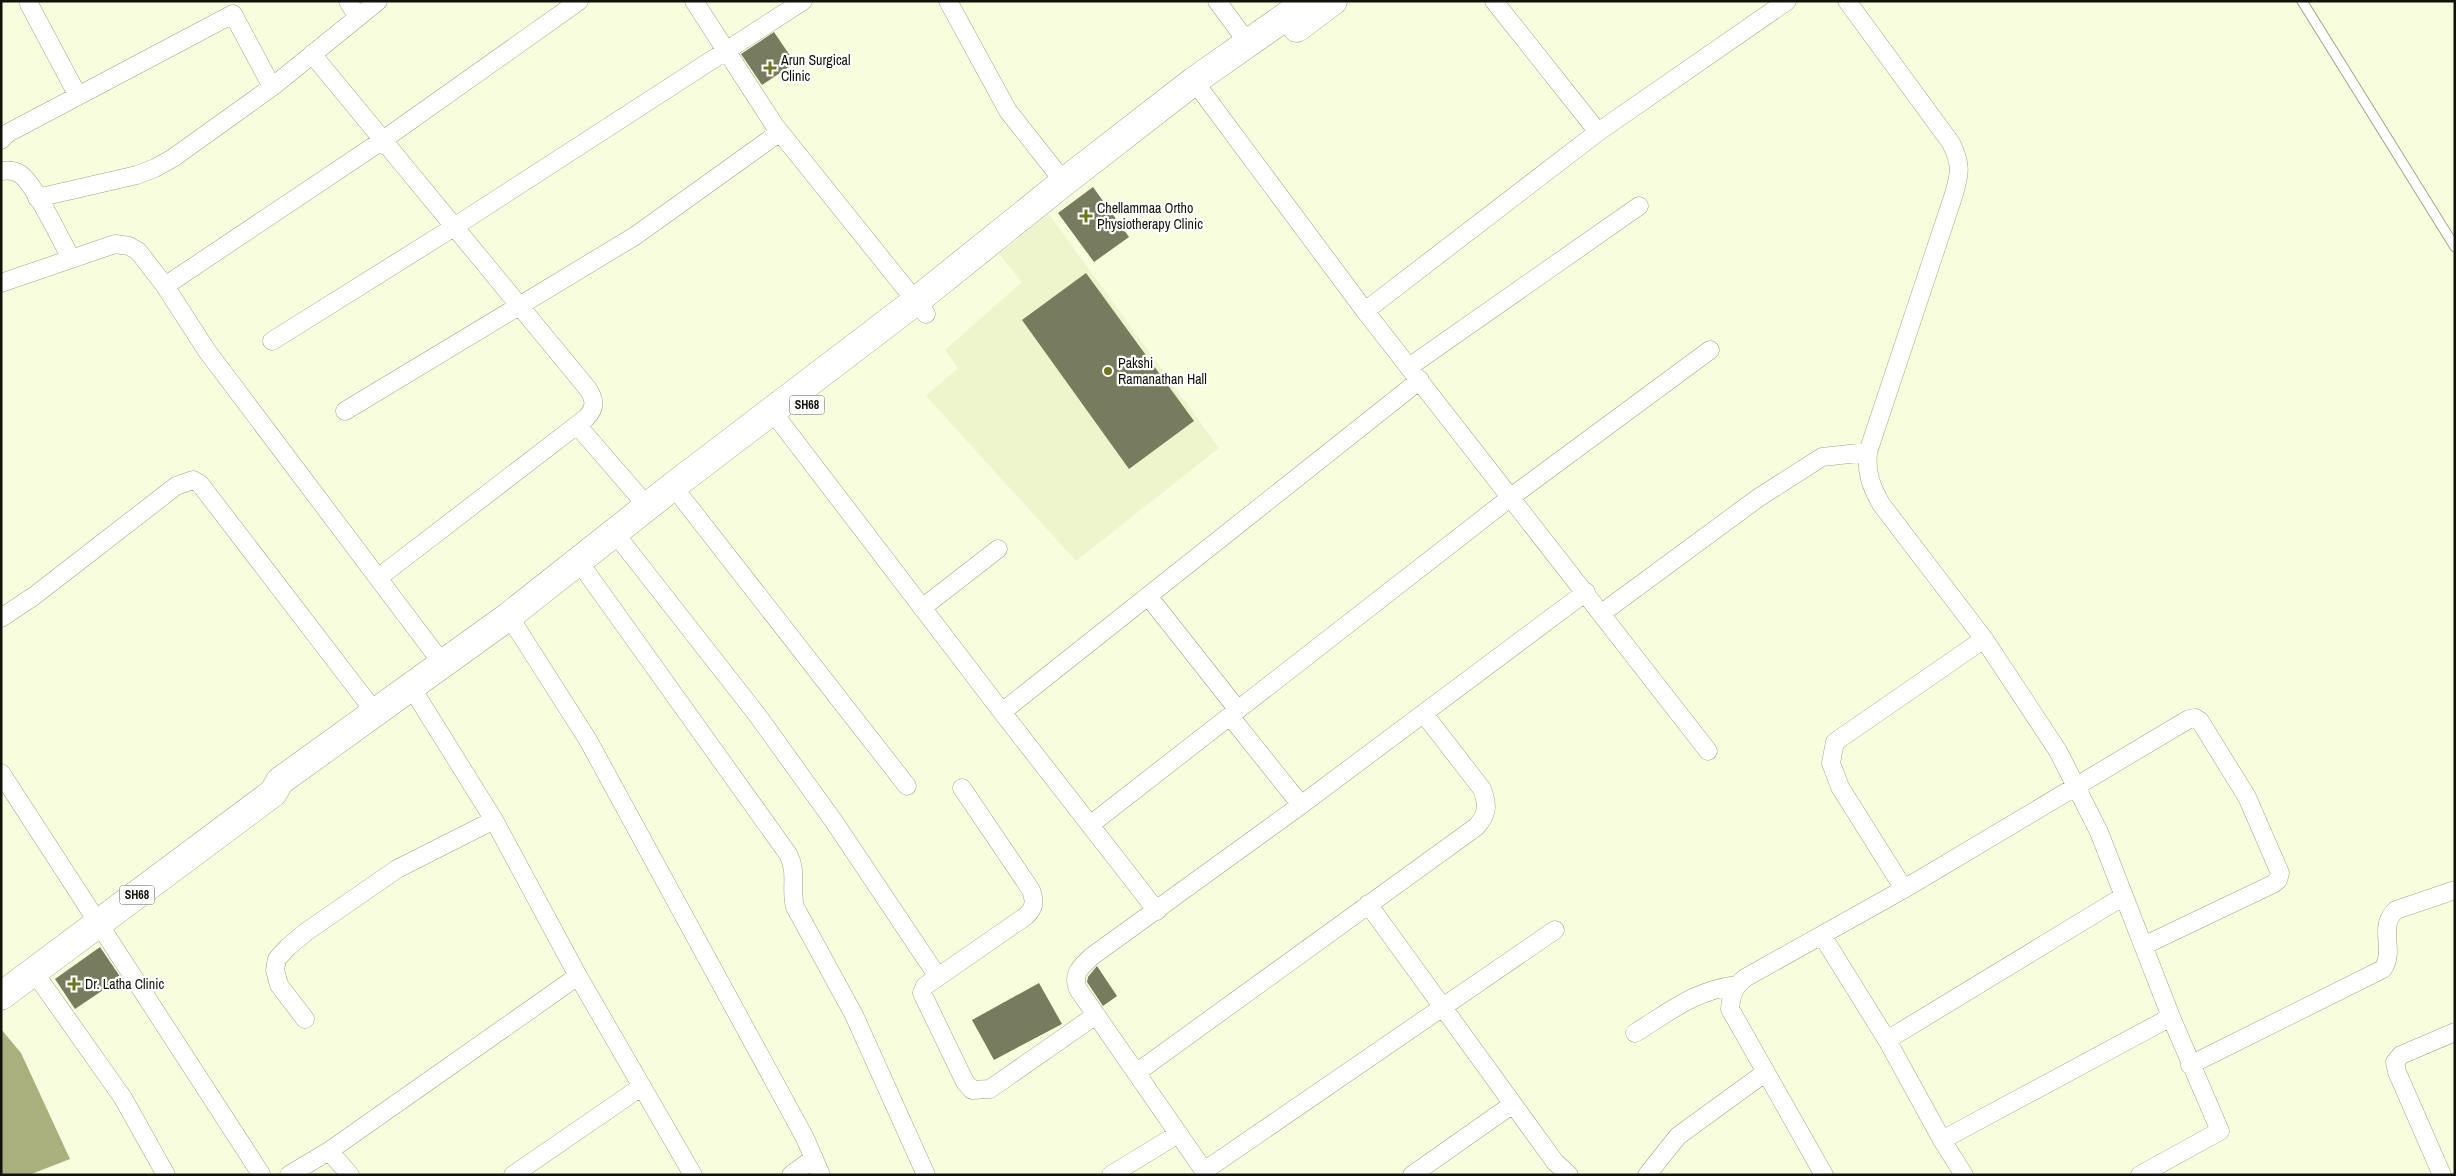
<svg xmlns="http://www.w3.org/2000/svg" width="2456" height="1176" viewBox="0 0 2456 1176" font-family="'Archivo Narrow',sans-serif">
<rect width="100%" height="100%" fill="#f8fedd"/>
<!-- built -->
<path fill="#eef4cc" d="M1049,214L1219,448L1076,561L926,396L958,368L945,350L1022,282L999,254Z"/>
<!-- water -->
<path fill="#a9b07e" d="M1,1029L21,1053L70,1159L29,1175H1Z"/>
<!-- building -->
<path fill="#777c5f" d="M774,32L795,63L762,85L741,54Z
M1093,187L1129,237L1094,262L1058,213Z
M1086,273L1194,421L1129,469L1022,320Z
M100,947L121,978L75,1009L55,979Z
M1097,966L1117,996L1103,1006L1087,982L1088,977Z
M1039,983L1062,1024L994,1060L972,1020Z"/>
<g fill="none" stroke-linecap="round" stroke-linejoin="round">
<defs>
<path id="service" d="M2302,1L2455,247"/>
<path id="minor" d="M348,1L357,16
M694,1L775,126L926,314
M948,1L1008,111L1064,182
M1217,1L1248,43
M1494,1L1598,132
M1847,1L1951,143C1962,165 1960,174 1953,197L1868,452C1866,473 1871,486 1881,504L1984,639L2058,751L2099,832L2171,1017L2220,1131L2140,1175
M29,4L78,96
M312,54L588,389C595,400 596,408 586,418L378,578
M1194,81L1365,311L1708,751
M1,140L8,133L233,14L272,87
M1,171C8,170 14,170 20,174C35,184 60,239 71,258
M37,198L137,175L155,168L173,158L272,87L378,1
M1,283L115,244L129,246L138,251L165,286L207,351L442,663
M165,286L383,140L579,1
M1365,311L1598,132L1787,1
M272,341L454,227L803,1
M1409,367L1639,206
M345,411L635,236L780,132
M772,411L1002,712L1157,911
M577,425L647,506
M683,499L907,786
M614,532L758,716L835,823L938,977L925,986L922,993L965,1082L972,1090L990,1089L1096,1015
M587,573L788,854C798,873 790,887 795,907L854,1015L926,1175
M1148,596L1238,710
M922,608L998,549
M1602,613L1758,498L1822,457L1868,452
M509,616L588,740L805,1138L821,1175
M1,618L34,596L176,486L193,480L200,484L374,711
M418,698L494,820L578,976L693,1175
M1002,712L1420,380
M1230,716L1301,805
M1,773L261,1174L259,1175
M1090,825L1511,497L1710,350
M1904,889L1840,787L1831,763L1835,742L1984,639
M1368,904L1555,1162L1569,1175
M1823,937L1887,1040L1942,1140L1964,1175
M34,972L123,1098L166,1175
M938,977L1026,916C1035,907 1035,902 1031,890L962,788
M305,1019L279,985L275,970L277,959L288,947L306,932L397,869L494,820
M1635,1033C1671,1011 1693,991 1737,985
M1887,1040L2124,896
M2190,1065L2383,969C2396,950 2377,927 2396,910L2455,890
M1136,1073L1476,827C1488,814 1488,805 1482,789L1424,714
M1942,1140L2171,1017
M329,1151L350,1175
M1204,1171L1555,930
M289,1175L329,1151L578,976
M513,1175L641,1087
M791,1175L814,1158
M1111,1175L1178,1134
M1207,1175L1078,989C1072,974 1080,968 1091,957L1301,805L1586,592
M1412,1175L1513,1104
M1647,1175L1678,1136L1766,1072
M1824,1175L1730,1009C1731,995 1734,987 1745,978L1904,889L2189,719L2195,718L2200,721L2247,797L2280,873L2278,880L2273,884L2143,946
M2442,1175L2397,1072L2395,1062L2401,1055L2455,1032"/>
<path id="primary" d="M1297,28L1333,1
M1,996L273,793L280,781L509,616L672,487L916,301L1064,182L1194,81L1308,1"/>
</defs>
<!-- service casing -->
<use href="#service" stroke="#a0a587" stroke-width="11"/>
<!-- minor casing -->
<use href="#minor" stroke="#a0a587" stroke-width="19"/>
<!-- primary casing -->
<use href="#primary" stroke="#a0a587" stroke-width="29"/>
<!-- service -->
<use href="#service" stroke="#fff" stroke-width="9"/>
<!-- minor -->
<use href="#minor" stroke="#fff" stroke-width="18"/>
<!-- primary -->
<use href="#primary" stroke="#fff" stroke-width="28"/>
</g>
<!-- markers -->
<g fill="#6e7620" stroke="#fff" stroke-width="2">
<path d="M767.5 60.5h5v5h5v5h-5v5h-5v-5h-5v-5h5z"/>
<path d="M1083.5 208.5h5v5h5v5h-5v5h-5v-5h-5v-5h5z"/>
<circle cx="1108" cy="371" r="5"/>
<path d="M71.5 976.5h5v5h5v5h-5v5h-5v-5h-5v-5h5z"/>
</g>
<g text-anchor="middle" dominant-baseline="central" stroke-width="4.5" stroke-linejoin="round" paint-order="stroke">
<!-- shield labels -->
<g fill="#fff" stroke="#585a52" stroke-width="1">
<rect x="789.5" y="395.5" width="35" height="19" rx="4"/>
<rect x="119.5" y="885.5" width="35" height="19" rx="4"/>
</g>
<g font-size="12" font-weight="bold" fill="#111308">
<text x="807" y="405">SH68</text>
<text x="137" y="895">SH68</text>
</g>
<!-- poi labels -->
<g font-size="14" fill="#111308" stroke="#fff" text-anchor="start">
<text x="781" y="60">Arun Surgical<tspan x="781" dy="16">Clinic</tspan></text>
<text x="1097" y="208">Chellammaa Ortho<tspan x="1097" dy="16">Physiotherapy Clinic</tspan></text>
<text x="1118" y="363">Pakshi<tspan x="1118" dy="16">Ramanathan Hall</tspan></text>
<text x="85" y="984">Dr. Latha Clinic</text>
</g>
</g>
<!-- border -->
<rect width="2456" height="1176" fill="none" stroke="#111308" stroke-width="5"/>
</svg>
